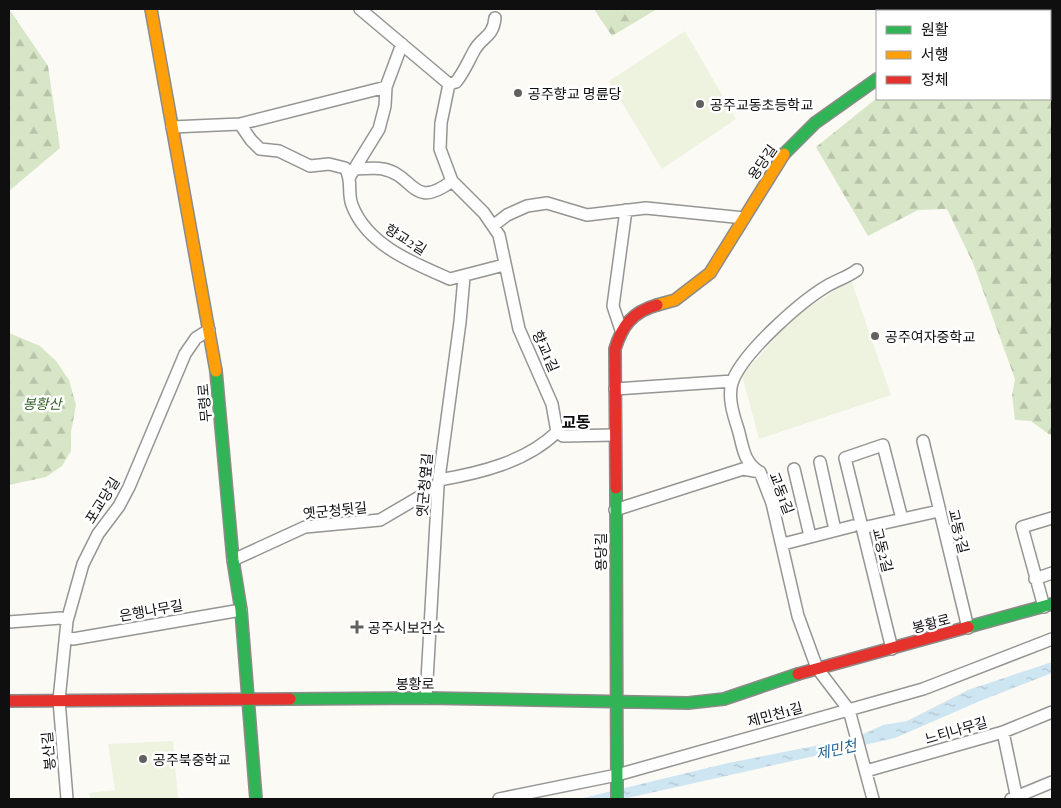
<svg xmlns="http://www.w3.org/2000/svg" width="1061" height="808" viewBox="0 0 1061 808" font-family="'Playfair Display','Noto Sans KR',serif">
<defs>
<pattern id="forest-firs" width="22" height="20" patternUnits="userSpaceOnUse" patternTransform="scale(1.25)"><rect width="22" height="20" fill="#d7e6c6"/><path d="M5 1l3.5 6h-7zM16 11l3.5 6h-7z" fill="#b7c4a9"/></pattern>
<pattern id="water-ripples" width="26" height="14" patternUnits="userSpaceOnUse" patternTransform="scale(1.25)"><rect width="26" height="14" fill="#cee6f2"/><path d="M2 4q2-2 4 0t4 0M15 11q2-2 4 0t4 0" fill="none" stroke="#b0c4ce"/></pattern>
</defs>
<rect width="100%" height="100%" fill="#fbfaf5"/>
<!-- forest -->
<path fill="url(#forest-firs)" d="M9,9L48,66L60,148L9,191Z
M594,9H657L612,36Z
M1052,17V435H1050L1031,421L1015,420L1012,395L1015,379L973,263L947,209L918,210L868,236L816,147L877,98L1050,99V19Z
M9,333L40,346L56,361L69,380L76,405L71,432V451L62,466L46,477L9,485Z"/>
<!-- pitch -->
<path fill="#eef3e0" d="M685,31L736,119L662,169L609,81Z
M851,280L891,395L759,439L742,375L794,317Z
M173,741L178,799H90L89,793L115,790L108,744Z"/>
<!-- water -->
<path fill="url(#water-ripples)" d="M1052,662V673L980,701L895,738L623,799H579L728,763L830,743L846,742L883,725L907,721L968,690Z"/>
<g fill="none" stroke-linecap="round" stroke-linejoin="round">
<defs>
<path id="street" d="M360,9L449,84L441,123L440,149L452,181L484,213L499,235L519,329L552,404L557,432
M1048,11L1051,9
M449,84L456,82C464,72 468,62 474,51C482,36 493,38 495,18
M240,124L251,140L260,149L279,151L310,166L329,164L345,168C353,180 347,192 352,205C367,245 413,263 450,279L504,265
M172,127L240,124L386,87
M355,169C364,169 375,167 383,169C415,175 412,211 452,181
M350,176L379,129L385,106L386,87L402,44
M494,225L507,215L527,206L547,203L587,215L646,208L744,218
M621,330L613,306L626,210
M615,389L733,381
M557,432L563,436L615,435
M923,441L968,628
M820,462L835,530
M794,469L810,536
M758,471C743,461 743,446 738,429C733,414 727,395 733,380C745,351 800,302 827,286C837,280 848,277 857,270
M439,480C480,473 526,462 557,432
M615,510L743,469L760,472L772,503L798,616L817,668L849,710L873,799
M862,528L939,511
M783,544L853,526
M233,560L305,527L380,520L438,486
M1035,579L1052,573
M1044,607L1022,527L1052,518
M9,622L61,618L67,621
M67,637L73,639L241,610
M892,649L845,458L883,445L902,519
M426,698L438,486L460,322L464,277
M1003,732L1017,799
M866,771L1003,732L1052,712
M67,799L59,700L67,621L83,564L98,534L119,506L129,487L185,354L196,338L209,330
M499,799L617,775L923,689L1052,639
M1011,799L1052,782"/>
<path id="fast" d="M784,154L815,123L877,79
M216,371L233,560L241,610L256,799
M616,488L617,799
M968,627L1052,604
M290,699L426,698L688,703L724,699L798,674"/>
<path id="slow" d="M151,9L216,371
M986,11L988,9
M657,305L675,300L710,273L784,154"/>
<path id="jam" d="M616,488L615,349C622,326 632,312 657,305
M798,674L968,627
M9,701L290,699"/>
</defs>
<!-- street casing -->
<use href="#street" stroke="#959593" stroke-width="14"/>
<!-- fast casing -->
<use href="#fast" stroke="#8c8b89" stroke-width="14"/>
<!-- slow casing -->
<use href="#slow" stroke="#8c8b89" stroke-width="14"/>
<!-- jam casing -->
<use href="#jam" stroke="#8c8b89" stroke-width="14"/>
<!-- street -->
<use href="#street" stroke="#fefefe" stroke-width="11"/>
<!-- fast -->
<use href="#fast" stroke="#30b455" stroke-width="11"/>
<!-- slow -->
<use href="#slow" stroke="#ff9f0a" stroke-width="11"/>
<!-- jam -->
<use href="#jam" stroke="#e5322d" stroke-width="11"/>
</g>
<!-- markers -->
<g fill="#626160" stroke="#fff" stroke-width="2">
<circle cx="518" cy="93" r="5"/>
<circle cx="700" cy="104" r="5"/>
<circle cx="875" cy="336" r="5"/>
<path d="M354.5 619.5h5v5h5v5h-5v5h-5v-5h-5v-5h5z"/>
<circle cx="143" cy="759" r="5"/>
</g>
<g text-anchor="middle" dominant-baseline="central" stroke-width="5" stroke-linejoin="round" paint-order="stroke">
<!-- poi labels -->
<g font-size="14" fill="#0f0f0f" stroke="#fff" text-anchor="start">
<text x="528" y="93">공주향교 명륜당</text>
<text x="710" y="104">공주교동초등학교</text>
<text x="885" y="336">공주여자중학교</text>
<text x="368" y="627">공주시보건소</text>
<text x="153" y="759">공주북중학교</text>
</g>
<!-- street labels -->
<g font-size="14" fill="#0f0f0f" stroke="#fff">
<text transform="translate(762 162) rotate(-55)">용당길</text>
<text transform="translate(406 239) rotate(32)">향교2길</text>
<text transform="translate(546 351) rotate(66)">향교1길</text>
<text transform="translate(204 403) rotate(-95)">무령로</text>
<text transform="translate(424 485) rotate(-85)">옛군청옆길</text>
<text transform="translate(782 493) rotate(69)">교동1길</text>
<text transform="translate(102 500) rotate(-58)">포교당길</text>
<text transform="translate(335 510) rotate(-6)">옛군청뒷길</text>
<text transform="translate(959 531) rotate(76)">교동3길</text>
<text transform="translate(883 550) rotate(76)">교동2길</text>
<text transform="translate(600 552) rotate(-90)">용당길</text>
<text transform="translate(151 610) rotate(-10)">은행나무길</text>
<text transform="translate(931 623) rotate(-15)">봉황로</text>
<text x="415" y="683">봉황로</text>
<text transform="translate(775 714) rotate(-15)">제민천1길</text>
<text transform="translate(956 730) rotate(-16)">느티나무길</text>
<text transform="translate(48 751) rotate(-95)">봉산길</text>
</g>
<!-- park labels -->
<g font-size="14" font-style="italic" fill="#336025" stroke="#fff">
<text x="42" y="403">봉황산</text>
</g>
<!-- water labels -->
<g font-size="15" font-style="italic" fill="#246795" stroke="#fff">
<text transform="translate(836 749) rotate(-13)">제민천</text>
</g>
<!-- quarter labels -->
<g font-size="16" font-weight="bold" fill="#0f0f0f" stroke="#fff">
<text x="576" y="421">교동</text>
</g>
</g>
<!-- border -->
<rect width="1061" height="808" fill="none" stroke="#0f0f0f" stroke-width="20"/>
<!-- legend -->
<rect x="876" y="10" width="175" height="90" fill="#ffffff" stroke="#9f9f9f"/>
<rect x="886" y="26" width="25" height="8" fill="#30b455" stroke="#9f9f9f"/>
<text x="921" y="35" font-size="15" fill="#0f0f0f">원활</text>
<rect x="886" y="51" width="25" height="8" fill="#ff9f0a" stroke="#9f9f9f"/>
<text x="921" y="60" font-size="15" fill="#0f0f0f">서행</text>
<rect x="886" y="76" width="25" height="8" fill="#e5322d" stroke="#9f9f9f"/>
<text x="921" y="85" font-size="15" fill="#0f0f0f">정체</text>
</svg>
